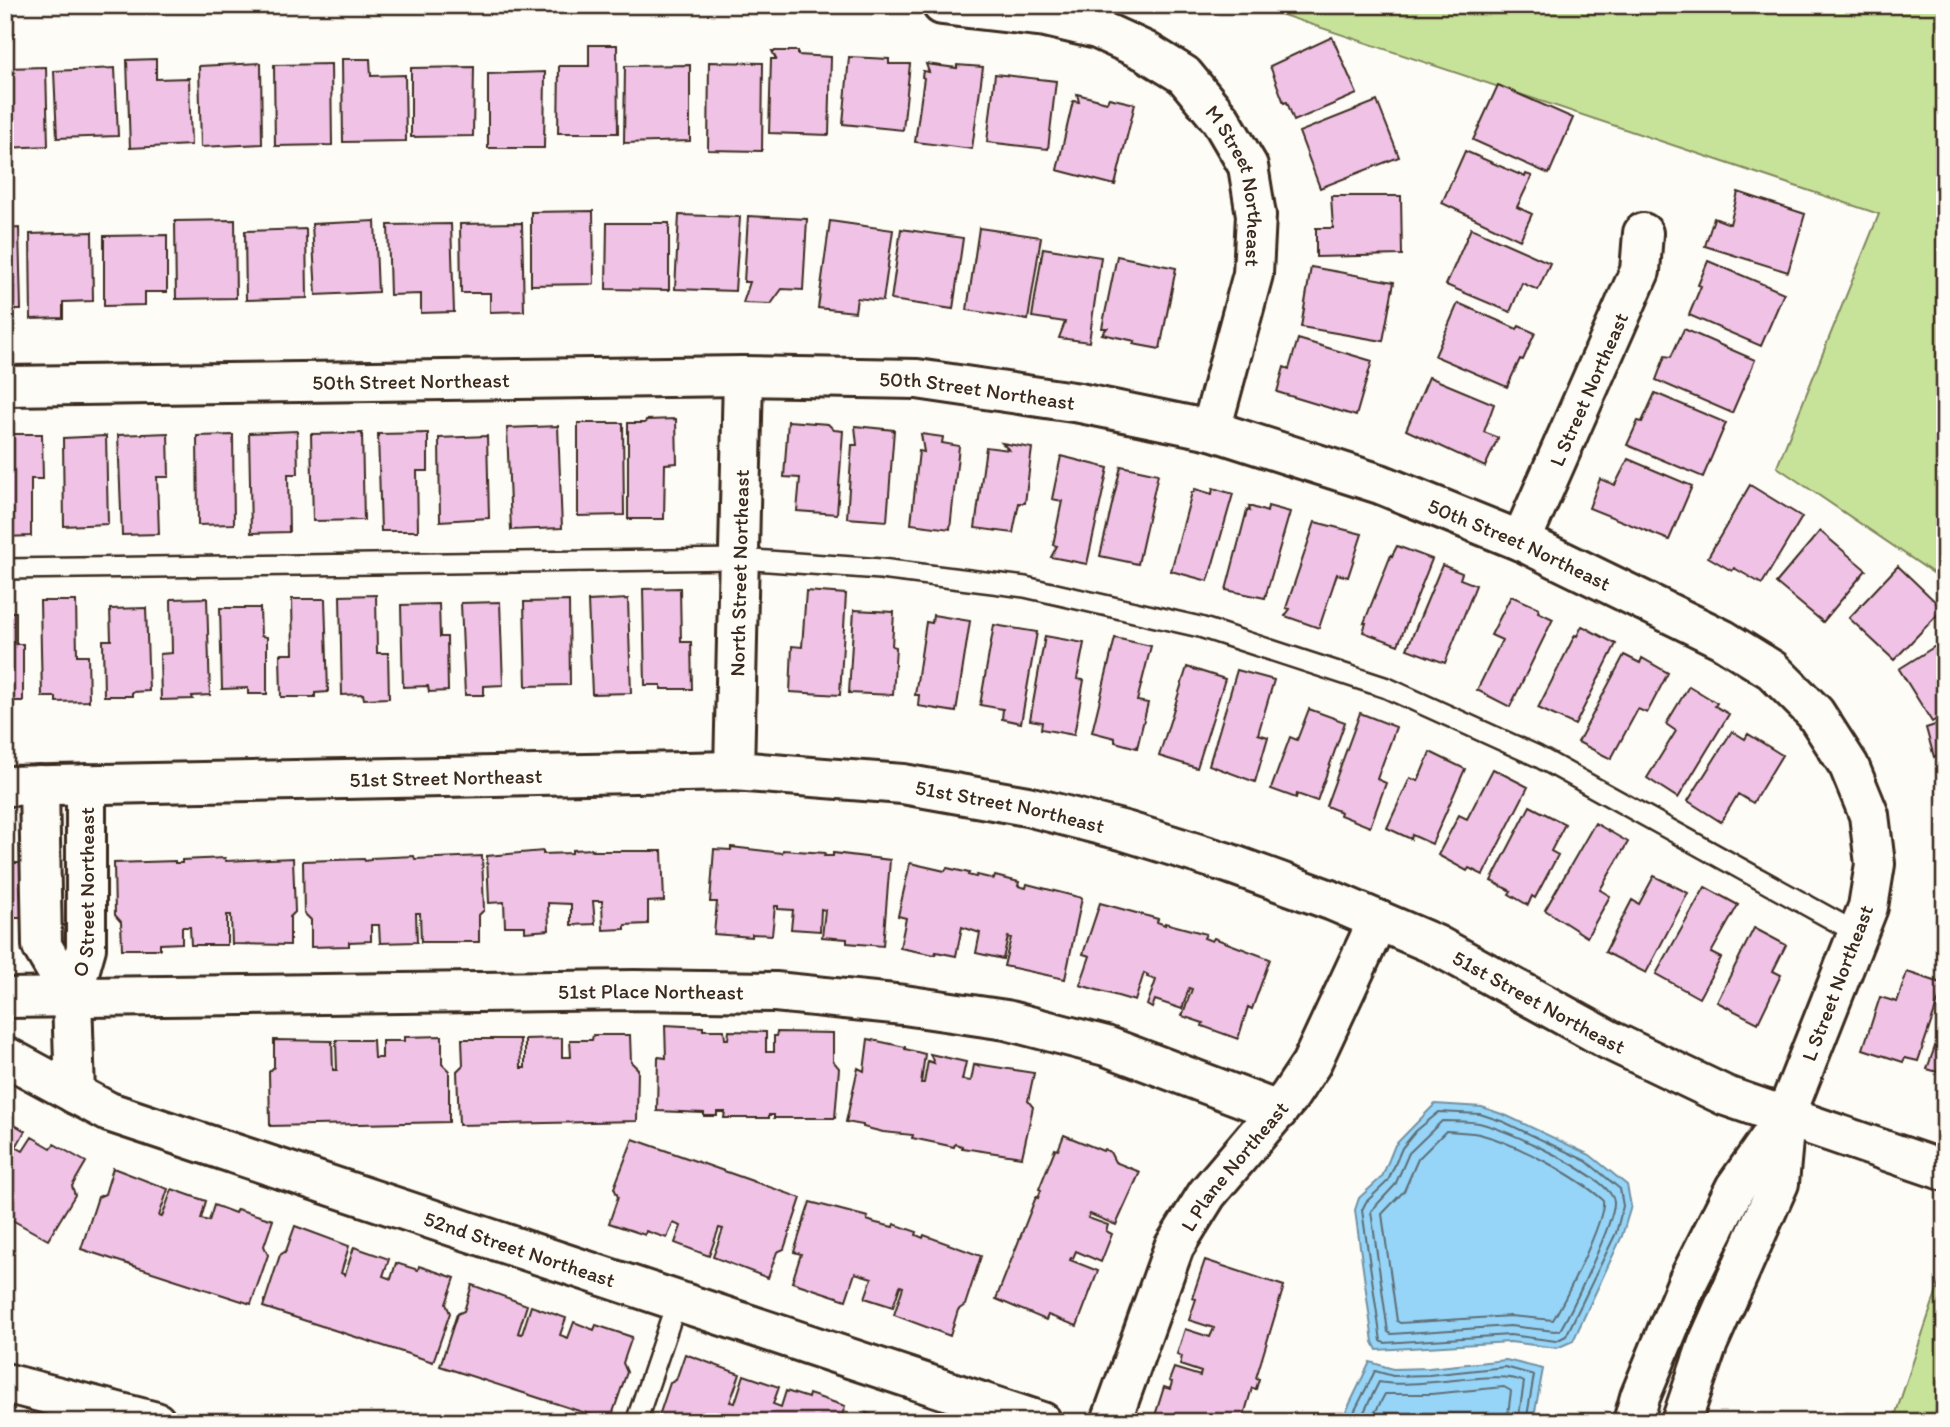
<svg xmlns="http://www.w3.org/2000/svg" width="1950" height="1427" viewBox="0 0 1950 1427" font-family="Itim,sans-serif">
<rect width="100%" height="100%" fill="#fdfcf7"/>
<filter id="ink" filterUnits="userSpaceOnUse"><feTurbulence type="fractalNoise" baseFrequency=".0143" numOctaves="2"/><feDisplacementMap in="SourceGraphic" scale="14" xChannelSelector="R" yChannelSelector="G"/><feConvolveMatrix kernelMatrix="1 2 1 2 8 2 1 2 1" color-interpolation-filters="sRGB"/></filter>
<g filter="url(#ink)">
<!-- green -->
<path fill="#c7e39a" stroke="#81865c" stroke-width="2" d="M1253,5H1945V581L1777,467L1879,214Z
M1945,1266V1422H1893Z"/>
<!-- water -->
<path fill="#96d5f8" stroke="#7291a1" stroke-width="2" d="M1435,1104L1482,1107L1507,1116L1590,1155L1627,1185L1631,1206L1622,1236L1573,1341L1557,1348L1510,1342L1377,1350L1373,1342L1355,1210L1359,1198L1382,1177L1395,1145Z
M1506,1360L1543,1369L1533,1422H1341L1370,1362L1393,1369L1429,1368Z"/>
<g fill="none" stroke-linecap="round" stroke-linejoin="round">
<!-- shore -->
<path stroke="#5f6e75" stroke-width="2" d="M1439,1112L1480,1114L1504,1122L1586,1161L1620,1189L1623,1206L1616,1233L1566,1336L1556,1341L1510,1335L1384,1343L1381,1341L1362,1210L1366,1202L1388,1181L1402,1148L1416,1131Z
M1442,1121C1454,1121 1467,1121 1479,1123C1504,1128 1612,1177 1614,1202C1615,1220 1571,1312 1560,1330L1555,1331L1510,1326L1391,1334L1388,1332L1371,1211L1395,1185L1409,1153Z
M1446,1131C1457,1132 1468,1132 1479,1134C1515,1143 1575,1175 1603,1200C1606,1219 1565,1300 1553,1320L1510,1316L1400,1323L1397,1321L1382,1214L1404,1191L1418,1159Z
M1349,1422L1375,1371L1393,1376L1429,1375L1505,1367L1534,1375L1526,1422
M1359,1422L1379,1382C1416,1390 1501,1368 1524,1382L1518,1422
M1370,1422L1385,1394H1431L1504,1387L1511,1391L1507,1422"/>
</g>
<!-- building -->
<path fill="#efc2e6" stroke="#3b2a1e" stroke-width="2" d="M1332,37L1357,94L1294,121L1287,102L1284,103L1270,66Z
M589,45H617L618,133H558L559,66H589Z
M772,51H798V55L831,57L829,135L769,133L771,59H776Z
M849,57L889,59V64H910L903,130L843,124Z
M156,59V79L189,78L191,145L130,148L127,60Z
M342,59H370L371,76L405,75L406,141L343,142Z
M709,62L763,63L762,151L708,150Z
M261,63L262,144L201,147L199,66Z
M331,64L332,145L275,146L274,65Z
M926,64L957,68V65L983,67L972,149L915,142L924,78L922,77L923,71L929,72Z
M690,65V141L624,143L625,66Z
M46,67L48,146L5,148V68Z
M474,67L473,136L411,137V68Z
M115,68L118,136L57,138L54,71Z
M545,72L544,148H488V74Z
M995,74L1056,81L1048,149L987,142Z
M1498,85L1573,118L1549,174L1473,140Z
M1077,94L1107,102L1109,98L1135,104L1115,185L1057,170L1073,101L1079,102Z
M1377,101L1399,157L1320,188L1299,132Z
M1465,151L1525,177L1526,174L1532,176L1517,207L1532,214L1520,240L1442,203Z
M1738,192L1805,214L1788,272L1705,246L1714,218L1730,224Z
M1331,196H1401L1402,255L1316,257V228H1333Z
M593,211L594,284L531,285V212Z
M679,215L740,217L735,291L675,289Z
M748,216L807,219L803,290L782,289L771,304L743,303L750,282H744Z
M235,220L236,298L176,299L175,221Z
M375,221L378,292L316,295L312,224Z
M830,221L893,230L883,301L857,298L855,312L818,308Z
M522,223L524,311L490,312V293H461L460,224Z
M607,223H669V290L606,289Z
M451,224L454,312L421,313V294L390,295L388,225Z
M19,228L21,310H5V229Z
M979,228L1041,237L1028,320L967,310Z
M1471,228L1550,263L1538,290L1522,283L1510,312L1446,285Z
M306,229L307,298L246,300L245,231Z
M901,229L963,238L953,309L891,300Z
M92,232L93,301L63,302V318L31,319L30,234Z
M167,235V292H145V305L104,306V236Z
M1043,248L1101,257L1089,342L1059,338L1065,322L1032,317Z
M1117,256L1176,268L1160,349L1133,344L1135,341L1102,334L1107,328H1102Z
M1708,261L1784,293L1761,346L1689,315L1701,286L1698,285Z
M1311,267L1394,282L1383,341L1301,327Z
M1458,303L1517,329L1519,326L1535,333L1523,360L1520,359L1507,387L1435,356Z
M1684,329L1755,360L1732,413L1656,380L1665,356L1671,357Z
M1298,339L1372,361L1356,416L1277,392L1284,367L1289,369Z
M1429,377L1494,404L1484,432L1498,438L1485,467L1406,430Z
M1655,393L1726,423L1703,477L1627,445L1638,421L1642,422Z
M676,419L677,463L665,464L664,519H628V423H645L646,420Z
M788,421L828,424L834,430L843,431L837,514L797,511L800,478L784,477Z
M578,423H623L624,515L578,516Z
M558,426L562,528L511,530L507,428Z
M855,426L894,430L887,521L847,518L852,445H857Z
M297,431L298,474H288L289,532L251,533L249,433Z
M168,433L169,477H157L159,534L122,535L118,435Z
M362,433L364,520L313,521L311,434Z
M428,433V471H417L418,531H381L378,434Z
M5,434H42L43,479H31V536L5,537Z
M921,434L943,437L942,443L959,446L950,529L911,524L919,451L924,452Z
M233,435L234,524L198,525L197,436Z
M106,436L108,524L64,526L63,438Z
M487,436L489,518L440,521L439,438Z
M1002,443L1032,448L1025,503H1019L1013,533L975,528L986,447L1009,450Z
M1061,456L1108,468L1087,564L1051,557L1057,546L1053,545L1062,501L1052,499Z
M1628,459L1692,486L1669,540L1589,508L1600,479L1615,485Z
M1121,466L1158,474L1138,564L1100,556Z
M1750,485L1802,517L1762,584L1734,568L1732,571L1708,557Z
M1213,488L1233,494L1208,581L1171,571L1192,492H1194L1195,489L1212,494Z
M1249,506L1267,512L1268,506L1290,512L1265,598L1226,590L1247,510L1250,511Z
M1315,522L1362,534L1348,577L1337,574L1319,628L1285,616L1290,609L1286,608Z
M1820,531L1866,570L1823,622L1776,583Z
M1397,546L1432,559L1398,645L1363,632L1366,623H1364L1391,555L1392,556Z
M1442,565L1462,573L1460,579L1476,585L1445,663L1407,649Z
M1898,566L1943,609L1894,660L1849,618Z
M680,588L681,642H691L692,689H661V685H645L643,589Z
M806,591L846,594L840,695L790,692L792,646L802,647Z
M376,595L377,653H388L389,698L364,699L363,694L342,695L340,596Z
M1511,596L1539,608L1538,612L1553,619L1510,707L1477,690L1502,640L1491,635Z
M207,598L210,695L192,696L193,699L161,700L160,654L172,653L171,599Z
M292,599H325L328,692L315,693V697H281L280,654H293Z
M628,599L631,693L592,694L588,601Z
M40,601H76L77,655H88L89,701L56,702V697H42Z
M569,601L570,685L526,686L524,602Z
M500,602L503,685L484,686V695H465L461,603Z
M439,604L440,637H447L448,691L429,692L428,686L403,687L401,605Z
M146,608L149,691L132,692V696H104L103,640H111L110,609Z
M220,608H260L261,636L267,637V694H248V688L222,689Z
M854,610L894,612L892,646L896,647L893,695L849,693Z
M5,612H16V644H23V701H5Z
M933,615L970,621L956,712L918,706L919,695H915L926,622L932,623Z
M994,625L1037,632L1021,723L1002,719L1003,709L980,705Z
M1582,626L1616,644L1575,725L1538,708L1575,635L1577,636Z
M1045,636L1084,643L1077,679L1084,680L1074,735L1041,729L1042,722L1030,720Z
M1115,638L1151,646L1137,701L1148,703L1137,748L1115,742V738L1092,732Z
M1945,640V714L1932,722L1899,669Z
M1624,655L1640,663L1642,658L1668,673L1647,713L1638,709L1611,759L1578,742Z
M1187,667L1225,679L1197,768L1159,756Z
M1237,670L1274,680L1258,734L1268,737L1255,782L1209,765Z
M1689,686L1717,703L1715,706L1729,714L1678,798L1647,778L1676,731L1666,724Z
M1309,709L1345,722L1317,801L1297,794L1296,798L1271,789L1290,737L1297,740Z
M1360,713L1396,727L1377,779L1386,783L1370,827L1340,815L1341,812L1326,806Z
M1938,724L1939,728L1945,726V778L1938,755L1934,757L1926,728Z
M1732,731L1745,739L1748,734L1782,755L1753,803L1738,794L1721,822L1688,801Z
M1430,752L1465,769L1432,844L1412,835L1411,839L1387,828L1410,778L1418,781Z
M1493,769L1528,787L1483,875L1469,868L1467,871L1438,855L1459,815L1467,819Z
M1530,806L1565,824L1551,851L1558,855L1535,898L1532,896L1528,905L1509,894L1511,891L1491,881Z
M1595,823L1628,842L1600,890L1610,896L1587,937L1545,910Z
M731,847L782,853L783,850L825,853L824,856H833V853L890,860L883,946L847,943V939L822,937L825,910L821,909L820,931L791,929L793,910L778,909V906H775L772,935L752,934V937L714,934L717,902H710L714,849L731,850Z
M593,849L592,851H662L664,901L648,902V924L625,925V929L603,930L602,901H593L595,924L571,925V904L548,903L549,930L525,932V926H505L504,902L489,903L487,856L543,851V854L572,853V850Z
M414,856L415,859L482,856L484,910L479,915V942H421L420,913H416L417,942L380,943L379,925H371V941L349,942V946L311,947V920L304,913L303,861L364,859L365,861L371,860V858Z
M225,858L226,861L293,858L295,912L290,917V945L232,944L231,915H227V945H191L190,927H182V943L160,944V949H122L121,922L115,915L114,863L175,861V863H182V860Z
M5,863H22L23,918H8V942H5Z
M910,863L945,871L947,868L969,873L968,875L976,877L977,875L994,879L995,876L1019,882L1018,886L1026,888L1027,884L1082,898L1065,979L1004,966L1011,938L1008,937L1003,959L976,953L980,933L962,927L956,956L936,952L935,955L900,948L906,918L898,916Z
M1654,876L1688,893L1646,973L1605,952L1632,900L1639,904Z
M1945,884V929L1937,928Z
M1705,887L1738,905L1711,953L1721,958L1699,998L1656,974Z
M1100,903L1158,919L1157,922L1165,925V923L1206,934L1204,938L1212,941L1214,938L1270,959L1252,1009L1248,1007L1238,1039L1202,1026L1203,1023L1182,1016L1192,989L1189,988L1182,1009L1155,1000L1152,1008L1147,1005L1156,980L1147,977L1148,975L1144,973L1135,1001L1080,985L1090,956L1083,954Z
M1754,928L1786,945L1773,971L1781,975L1758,1023L1717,1002Z
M1907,972L1944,984L1918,1061L1905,1058L1903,1062L1863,1049L1880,997L1897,1002Z
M665,1025L703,1027V1030H724L725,1039H728L729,1031L766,1032V1052H774V1036H776L777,1032L833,1033V1061L839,1068L835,1118H774V1115H769V1118H724L725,1112H717V1116H704V1113L657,1111L658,1057L666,1058Z
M1942,1027H1945V1074L1927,1069Z
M593,1035H630L631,1062L638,1069L637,1121L459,1125L457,1071L463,1065L462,1039H520L521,1068H525V1039L562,1038V1057H571L570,1040H592Z
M442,1036V1064L449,1071V1122L270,1126L269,1072L274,1067V1040L332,1041L333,1070H337L336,1040H373L374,1058H382V1041H404V1037Z
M868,1039L905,1047V1049L925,1054L921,1083H924L928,1061L934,1063L930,1054L966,1062L962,1080L971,1081L974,1065L978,1066L976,1064L1034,1073L1028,1101L1033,1107L1022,1157L962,1148V1146L955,1144L954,1147L936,1143L912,1138L913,1135L883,1132L863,1127V1125L846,1122L858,1068L864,1071Z
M5,1119L25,1131L16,1147L23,1151L32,1137L51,1148L54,1144L86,1162L72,1186L75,1195L48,1240L5,1216Z
M1064,1135L1103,1151L1104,1149L1110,1152L1115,1162L1140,1172L1116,1225L1090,1214L1088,1218L1108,1225L1106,1231L1112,1234L1101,1262L1076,1251L1073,1258H1071L1070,1260L1098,1271L1077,1326L1048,1315L1046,1320L996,1299L1036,1197L1038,1198L1041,1190L1039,1189L1055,1149L1058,1150Z
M633,1139L801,1198L784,1249L777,1252L768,1278L713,1257L723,1229L719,1228L709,1256L675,1243L681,1226L673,1223L667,1238L646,1231L645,1235L609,1223L618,1197L614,1188Z
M113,1168L168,1189L159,1216L162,1217L172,1189L206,1201L201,1219L209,1221L214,1205L235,1213L237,1209L273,1220L264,1246L268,1255L251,1304L81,1249L98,1197L105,1194Z
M810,1202L868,1217L867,1220L876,1223L893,1227L894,1224L917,1232L916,1235L923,1238L924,1235L981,1256L965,1305L958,1310L950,1336L894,1315L903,1287L900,1286L893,1307L865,1298L872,1278L855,1273L846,1300L792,1282L801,1254L794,1252Z
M295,1226L349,1246L341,1273L345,1275L354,1247L389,1259L383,1276L391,1279L396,1263L418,1270L419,1266L455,1278L446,1304L450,1313L433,1362L263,1307L280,1255L286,1251Z
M1205,1260L1284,1286L1256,1378L1259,1379L1256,1389L1252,1388L1242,1422H1153L1164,1387L1170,1389L1172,1382L1169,1381L1174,1368L1200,1376L1201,1372L1180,1365L1182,1356L1177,1354L1185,1329L1210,1337L1214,1328L1189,1320L1196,1299L1192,1298Z
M472,1285L527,1305L518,1333L522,1334L531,1306L566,1318L560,1335L568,1338L574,1322L594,1330L596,1325L632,1337L623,1363L627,1372L610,1421L440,1366L457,1314L464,1311Z
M685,1354L740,1374L730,1402L735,1403L744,1375L779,1387L773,1404L781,1407L786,1391L808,1398L809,1394L845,1406L840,1422H657L670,1383L676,1380Z
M866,1413L896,1422H863Z"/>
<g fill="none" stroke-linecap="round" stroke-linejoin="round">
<defs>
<path id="service" d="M5,569L739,559L881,569L1025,587L1200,627L1387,688L1537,756L1857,933
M636,1422L677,1301"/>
<g id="minor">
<path id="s1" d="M942,5L1046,17L1097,29L1145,51L1184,75L1221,120L1248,166L1256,215L1253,274L1211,430"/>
<path id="s2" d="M5,386L743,376L917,379L1080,403L1211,430L1380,484L1521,541L1722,639L1772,670L1815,713L1849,766L1869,815L1875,864L1868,907L1785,1117L1735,1188L1687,1283L1640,1397L1633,1422"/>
<path id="s3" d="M1521,541L1640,271L1643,233"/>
<path id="s4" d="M734,771L743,376"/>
<path id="s5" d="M39,785L42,946L72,997L86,948V784"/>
<path id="s6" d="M5,786L734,771L903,784L1027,806L1125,831L1228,863L1333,901L1436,945L1609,1040L1726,1096L1945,1171"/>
<path d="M72,997L75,1094"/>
<path id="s7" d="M5,998L634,990L775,992L904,1005L1006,1020L1106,1046L1278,1111"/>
<path id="s8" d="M5,1056L109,1112L1042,1422"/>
<path id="s9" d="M1111,1422L1174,1247L1207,1194L1289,1097L1311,1064L1378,920"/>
<path d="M1681,1422L1708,1343L1779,1183L1785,1119"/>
</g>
<path id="secondary" d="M5,1383L156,1422"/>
</defs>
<!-- service casing -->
<use href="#service" stroke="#3b2a1e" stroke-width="24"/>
<!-- minor casing -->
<use href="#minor" stroke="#3b2a1e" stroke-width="44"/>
<!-- secondary casing -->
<use href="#secondary" stroke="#3b2a1e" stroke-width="44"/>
<!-- service -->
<use href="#service" stroke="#fdfcf7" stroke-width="19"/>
<!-- minor -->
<use href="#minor" stroke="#fdfcf7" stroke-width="38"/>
<!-- secondary -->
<use href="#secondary" stroke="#fdfcf7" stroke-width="38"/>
</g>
</g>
<g text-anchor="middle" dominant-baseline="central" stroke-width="7" stroke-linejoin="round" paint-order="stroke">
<!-- street labels -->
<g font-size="21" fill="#3b2a1e" stroke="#fdfcf7">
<text stroke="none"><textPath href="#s1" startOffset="383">M Street Northeast</textPath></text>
<text stroke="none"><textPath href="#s2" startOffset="406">50th Street Northeast</textPath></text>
<text stroke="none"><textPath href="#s3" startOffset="166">L Street Northeast</textPath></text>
<text stroke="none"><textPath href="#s2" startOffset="973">50th Street Northeast</textPath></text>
<text stroke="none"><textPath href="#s2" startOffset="1540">50th Street Northeast</textPath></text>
<text stroke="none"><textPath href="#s4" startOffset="198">North Street Northeast</textPath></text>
<text stroke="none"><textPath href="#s6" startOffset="441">51st Street Northeast</textPath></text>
<text stroke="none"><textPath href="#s6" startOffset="1008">51st Street Northeast</textPath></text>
<text stroke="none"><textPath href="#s5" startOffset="327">O Street Northeast</textPath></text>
<text transform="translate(1837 983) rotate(-69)">L Street Northeast</text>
<text stroke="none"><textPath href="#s7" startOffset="646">51st Place Northeast</textPath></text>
<text stroke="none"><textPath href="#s6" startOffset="1575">51st Street Northeast</textPath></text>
<text stroke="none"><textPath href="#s9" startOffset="287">L Plane Northeast</textPath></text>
<text stroke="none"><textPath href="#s8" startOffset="551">52nd Street Northeast</textPath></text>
</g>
</g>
<!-- margin -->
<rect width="1950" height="1427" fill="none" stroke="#fdfcf7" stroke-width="28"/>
<rect x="14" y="14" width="1922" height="1399" fill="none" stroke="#3b2a1e" stroke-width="2.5" filter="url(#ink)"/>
</svg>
